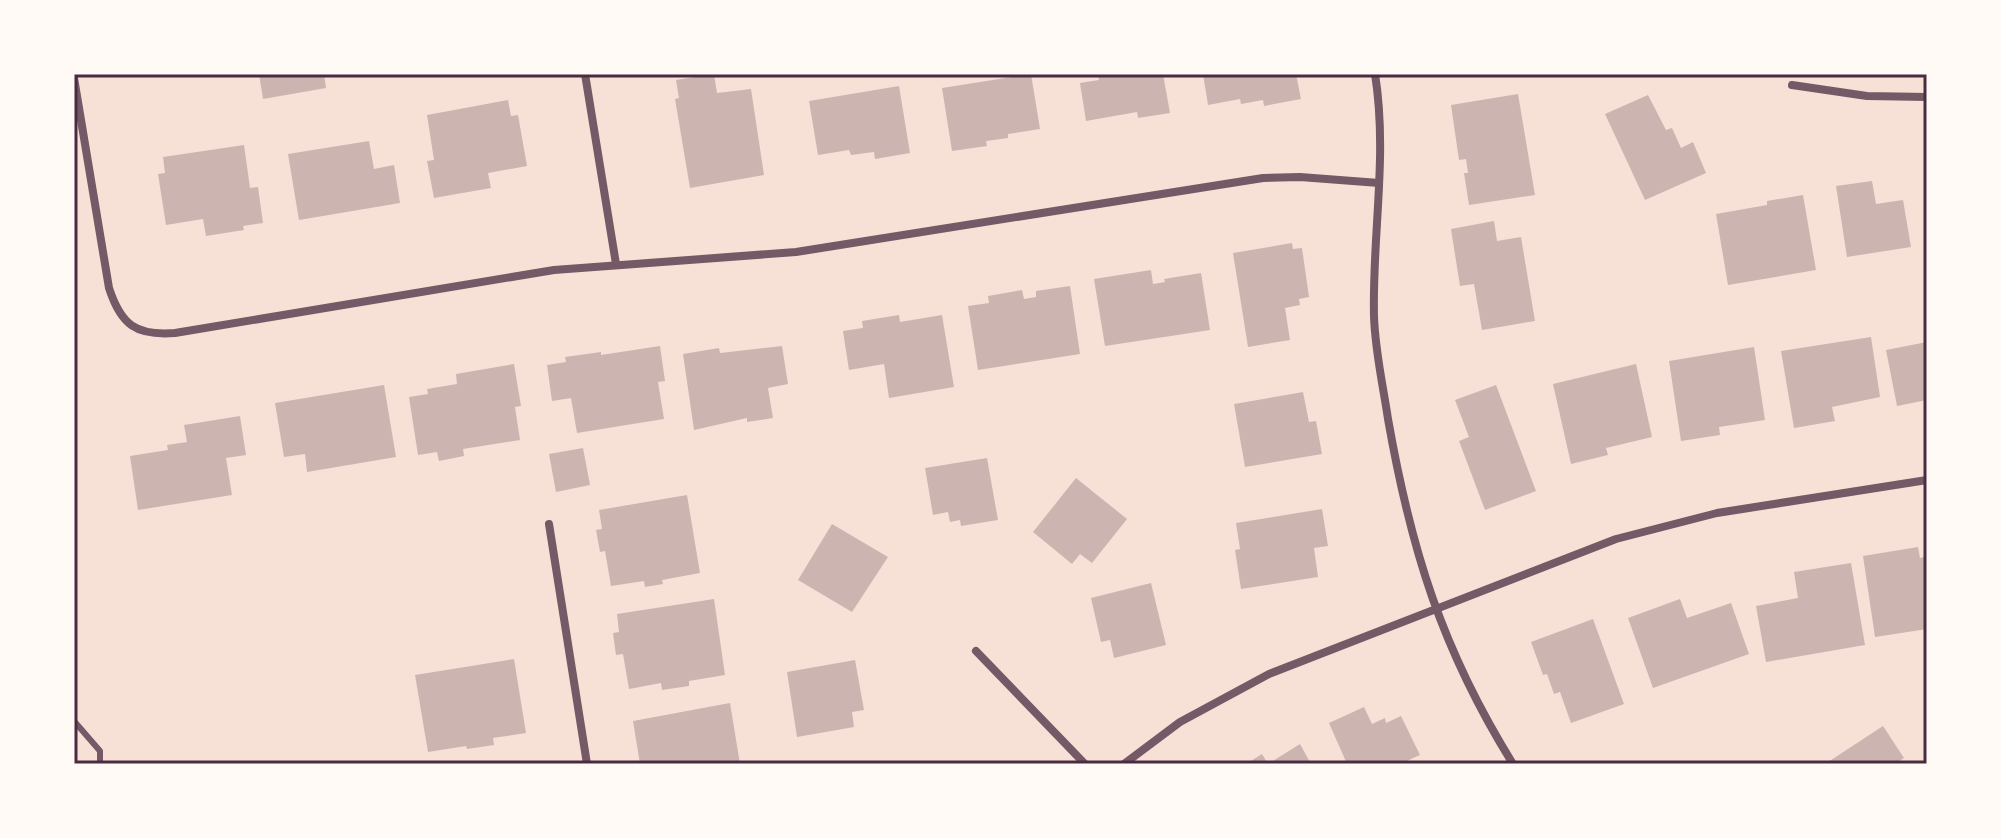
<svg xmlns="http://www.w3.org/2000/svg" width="2001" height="838" viewBox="0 0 2001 838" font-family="'Varela Round',sans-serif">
<rect width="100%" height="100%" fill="#f7e1d7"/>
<!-- building -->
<path fill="#ccb4b1" d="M259,74H324L326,88L263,99Z
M714,74L717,93L751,89L764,175L690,188L675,99L679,98L676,80Z
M1031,74L1040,129L1008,134V138L986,141L987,146L952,151L942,88Z
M1098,74H1163L1170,113L1138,118L1137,112L1086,121L1080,83L1099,80Z
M1203,74H1296L1301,99L1264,106L1263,100L1241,104L1240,99L1208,105Z
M899,86L910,153L875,159L874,152L851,155L849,150L818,155L809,101Z
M1518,94L1535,195L1469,205L1464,173H1468L1466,159L1459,160L1451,105Z
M1648,95L1666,130L1672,128L1681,148L1693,142L1706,173L1645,200L1605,114Z
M508,100L511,116L518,115L527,166L488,173L491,188L434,198L427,161L434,160L427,115Z
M369,141L374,169L394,165L400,203L299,220L288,154Z
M244,145L250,188L258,187L263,223L243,226L244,230L206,236L203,219L166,225L158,174L165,173L163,157Z
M1872,181L1876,204L1903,200L1911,247L1847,257L1836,186Z
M1803,195L1816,270L1728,285L1716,214L1767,205V201Z
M1494,221L1497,241L1521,237L1535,321L1482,330L1474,284L1460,286L1451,229Z
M1292,243L1293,249L1302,248L1309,297L1299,299L1300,305L1285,308L1290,340L1248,347L1233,253Z
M1151,270L1153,284L1165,282L1164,279L1201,273L1210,330L1105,346L1094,279Z
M1070,286L1080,354L978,370L968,306L989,303L988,296L1022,290L1024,299L1036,297V291Z
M899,315L900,322L942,315L954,387L889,398L884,364L849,370L843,331L863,328L862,321Z
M1871,337L1880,397L1832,407L1835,421L1794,428L1781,351Z
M1927,342V400L1897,406L1886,350Z
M660,346L665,381L658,382L664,419L577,433L571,398L552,401L547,365L566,362L565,357L601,352V355Z
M782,346L788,384L768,388L773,418L747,422V418L694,430L683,354L719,348L720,353Z
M1754,347L1765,420L1719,427L1720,435L1681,441L1669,361Z
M514,364L521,406L515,407L520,440L463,449L464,456L439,461L437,452L418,455L409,397L428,394L427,389L457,384L456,374Z
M1636,364L1652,437L1606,448L1608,455L1571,464L1553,384Z
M384,385L396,457L307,472L305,454L284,457L275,403Z
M1496,385L1536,491L1485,510L1459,441L1469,437L1455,400Z
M1303,392L1309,422L1316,421L1322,454L1245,467L1234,404Z
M240,416L246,455L226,458L232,495L138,510L130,456L168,450L167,445L187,442L184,425Z
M583,448L590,485L556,492L549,454Z
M987,458L998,520L961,526L960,520L950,522L948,512L933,515L925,468Z
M1076,478L1127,519L1092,563L1080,554L1072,564L1033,532Z
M687,495L700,573L662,580L663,584L645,587L644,581L611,586L605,551L600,552L596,530L602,529L599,510Z
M1322,509L1328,546L1314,548L1318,577L1241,589L1235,550L1240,549L1236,523Z
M832,524L888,557L852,612L798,580Z
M1918,547L1920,558L1927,556V629L1875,637L1863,556Z
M1851,563L1865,645L1766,662L1756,606L1798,598L1794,572Z
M1151,583L1166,645L1114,658L1110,640L1101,642L1091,598Z
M714,599L725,675L689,681V686L662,690L661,683L629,689L623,654L616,655L613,633L619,632L617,614Z
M1680,599L1687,618L1731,603L1749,654L1653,688L1628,618Z
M1593,619L1624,704L1571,723L1560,692L1554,694L1547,674L1543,675L1531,642Z
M514,659L526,733L493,738L494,745L467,749L466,746L428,752L415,675Z
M855,660L864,710L852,712L854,727L797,737L787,672Z
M730,703L740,764H640L633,721Z
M1364,707L1372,724L1385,718L1386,723L1401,716L1420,755L1400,764H1347L1329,723Z
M1883,726L1904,758L1895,764H1825Z
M1300,744L1311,764H1246L1262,754L1268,764Z"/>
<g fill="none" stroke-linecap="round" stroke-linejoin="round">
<!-- service -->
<path stroke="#755966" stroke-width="6" d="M74,721L100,751V764"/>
<!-- minor -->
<path stroke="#755966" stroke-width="8" d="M585,74L616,264
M1375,74C1388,155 1372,235 1374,316C1375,351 1383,385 1388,419C1411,550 1442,650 1513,764
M74,78L109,288C121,325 136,336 175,333L554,270L796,252L1263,178L1300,177L1379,183
M1792,85L1867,96L1927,97
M549,524L587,764
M976,651L1085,764
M1124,764L1180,722L1269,674L1616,539L1717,513L1927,480"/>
</g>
<!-- border -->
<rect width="2001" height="838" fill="none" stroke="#fffaf5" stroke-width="152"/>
<rect x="76" y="76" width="1849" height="686" fill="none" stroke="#4a2c40" stroke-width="3"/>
</svg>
